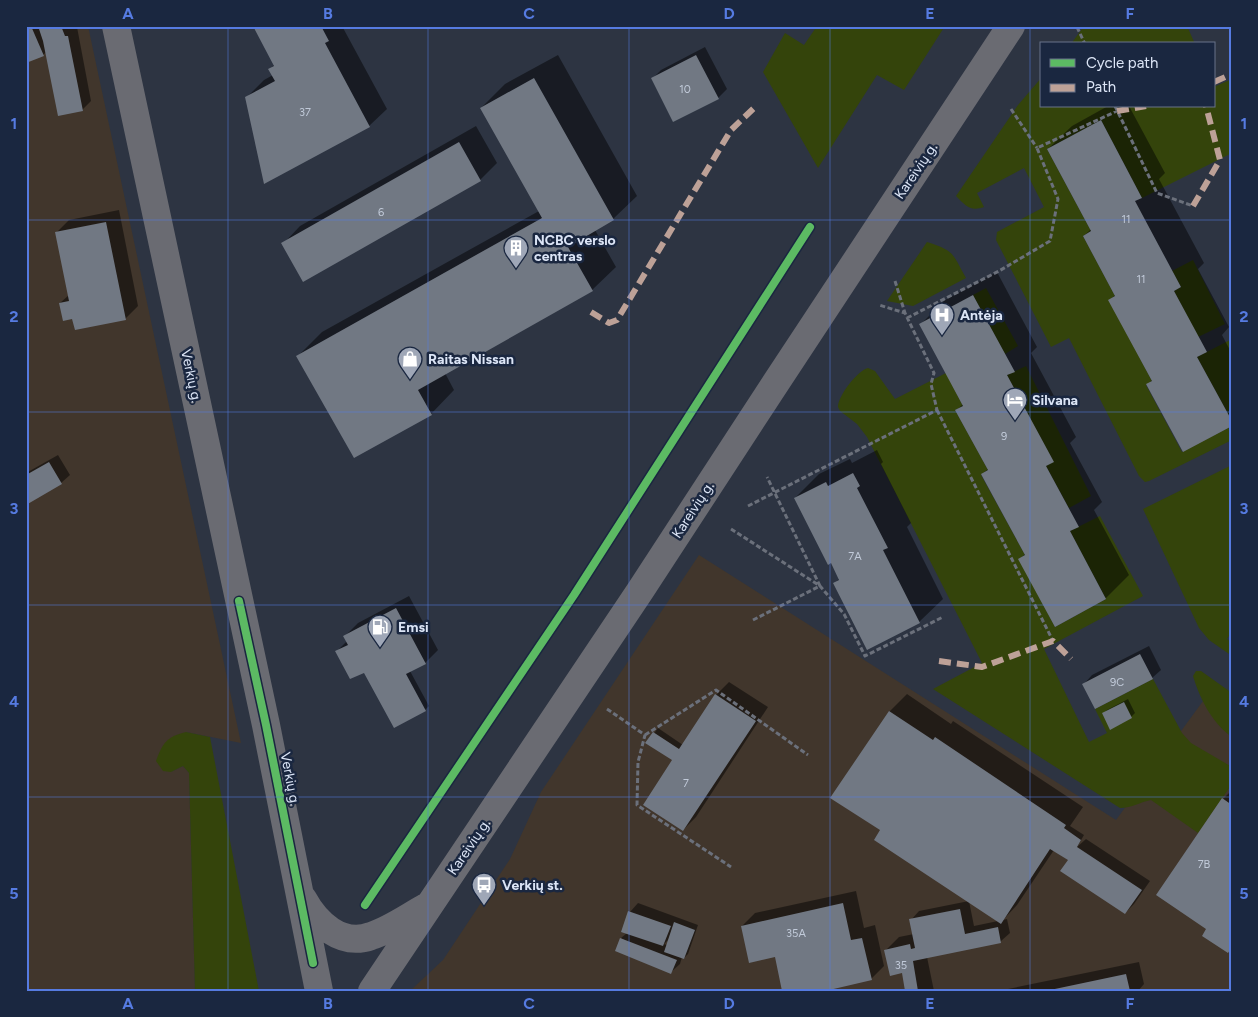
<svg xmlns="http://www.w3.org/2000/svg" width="1258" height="1017" viewBox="0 0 1258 1017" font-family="Figtree,sans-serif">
<rect width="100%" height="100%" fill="#2d3442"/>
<!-- industrial -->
<path fill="#41362c" d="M26,26H88L241,743L186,732L171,772L183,766L189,773L195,991H26Z
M699,555L1116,820L1214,686L1227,695L1232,688V991H410L443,960L510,859L541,792Z"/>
<!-- green -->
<path fill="#34440b" d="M817,26H945L904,90L877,75L818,168L763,72L785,33L804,45Z
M1084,26H1187L1195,44H1071Z
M1042,77V106H1214V84L1216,86L1232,79V153L1142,198L1101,120L1047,149L1091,231L1083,236L1115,296L1109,300L1152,381L1146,385L1182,452L1232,426V440L1149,481L1145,482L1139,476L1069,338L1051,347L996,240L997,232L1044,207L1024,168L977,193L984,207C970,212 965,205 956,196L1018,105Z
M927,242C955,251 952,253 966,278L913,306L887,301Z
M1193,260L1225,324L1198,337L1174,291L1181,287L1172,271Z
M986,288L1018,346L1005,354L973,295Z
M1232,339V421L1197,357Z
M1026,366L1091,496L1069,508L1046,466L1053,461L1007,375Z
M868,368L875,371L895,399L946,373L963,406L955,410L988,470L981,475L1025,555L1019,559L1055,627L1106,599L1070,531L1100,516L1143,596L1044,649L1089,742L1107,733L1095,709L1153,679L1182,733L1191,743L1232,767V784L1198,833L1151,800C1140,802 1132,808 1120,808L933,689L982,663L867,437L857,424L840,411L838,407C838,396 857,371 868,368Z
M1232,465V631L1227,639L1232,643V656L1209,640L1199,628L1143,509Z
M1196,671H1201L1232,693V737C1212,723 1200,699 1193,676Z
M186,732L210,737L259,991H195L189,773L183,766L171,772L163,771L156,761C163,743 166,737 186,732Z"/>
<!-- shadow -->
<path fill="#0007" fill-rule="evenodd" d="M26,26H66L67,29L77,27L91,101L82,110L46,52L43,55Z
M254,26H342L387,109L369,126L246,98L264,80L273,75L270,69L275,64Z
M705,47L727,89L718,98L652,79L661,70Z
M558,55L637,196L613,219L595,230L616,267L592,290L445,373L454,390L431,414L298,356L322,332L539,211L481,108L505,84Z
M1108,106H1129L1165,173L1159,179L1204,263L1198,269L1229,327L1222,335L1232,354V424L1148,385L1153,379L1110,300L1116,294L1084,236L1091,229L1048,149L1072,126Z
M476,126L497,163L480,180L283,244L300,226Z
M119,210L138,306L125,319L73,317L60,303L69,295L56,233L69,220Z
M997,272L1037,347L1031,353L1076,437L1070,443L1102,502L1094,510L1129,575L1106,598L1020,559L1025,554L982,474L988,469L957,410L964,403L921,324L945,300Z
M877,450L883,462L881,464L911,523L907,527L943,599L919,622L835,583L840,578L795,498L819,474L850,459L852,463Z
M58,455L70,475L61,483L26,503V473Z
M409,596L438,650L425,663L410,671L429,706L425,710L337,651L347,641L345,636L358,623Z
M1149,646L1161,670L1152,678L1084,684L1092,675Z
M729,682L768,707L696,817L683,830L676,756L647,743L658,728L683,745L716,695Z
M907,694L951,724L953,721L1083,807L1070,826L1084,835L1077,847L1086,839L1150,881L1134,904L1125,913L1069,860L1054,850L1017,905L1003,920L1007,919L1010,933L1001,941L927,957L934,991H907L903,972L886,950L899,937L914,934L911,920L919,911L969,901L882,830L832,797L890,711ZM969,901L998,921L974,926Z
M1128,699L1135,713L1131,717L1103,714L1107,710Z
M1232,790V947L1227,952L1208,929L1223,799Z
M856,891L864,928L875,925L884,966L871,979L742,926L755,913Z
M638,903L698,925L688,954L684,958L682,957L680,964L671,972L621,938L627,933L630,912ZM670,938L667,945L664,944Z
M1139,962L1144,984L1138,991H998Z"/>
<!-- building -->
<path fill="#717883" d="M26,26H31L44,56L26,63Z
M38,26H61L65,36H68L83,111L58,116L43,41Z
M253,26H321L329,41L325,43L370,127L264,184L245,97L275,81L268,69L274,66Z
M696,55L719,99L673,122L651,78Z
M534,78L614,220L568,247L593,291L418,390L432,415L354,458L296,356L542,218L480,108Z
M1101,120L1142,198L1135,201L1181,287L1174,291L1207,352L1197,357L1232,421V426L1183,452L1146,384L1152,381L1108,300L1115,296L1083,236L1091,231L1047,149Z
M459,142L481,181L303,282L281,243Z
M106,222L126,320L75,330L72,319L63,321L59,303L69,301L55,232Z
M973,295L1015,372L1007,375L1054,462L1046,466L1079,527L1070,531L1106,599L1055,627L1018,559L1025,555L981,474L988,470L955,410L963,406L919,324Z
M49,462L62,484L26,505V475Z
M853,473L860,486L857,488L888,548L883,550L920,623L867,650L833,583L839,580L831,563L828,565L794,498L826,482L828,486Z
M396,608L426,664L406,674L426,711L394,728L364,673L350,679L335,651L348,645L343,636Z
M1140,654L1153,679L1095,709L1082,684Z
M715,694L756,721L683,831L643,805L672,760L645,743L653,732L679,749Z
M1124,702L1132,718L1110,730L1102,713Z
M889,711L933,740L935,737L1066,825L1064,828L1081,840L1077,847L1142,890L1125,914L1060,871L1068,860L1050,849L1001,924L874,840L880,830L830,798Z
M1222,798L1232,805V947L1228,953L1202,936L1206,929L1156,895Z
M843,903L851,940L862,938L872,980L825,991H782L775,957L749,963L741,926Z
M960,909L965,934L998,927L1001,943L913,961L918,991H905L902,973L890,976L884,950L910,944L911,949L915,948L909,919Z
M628,911L671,926L663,946L621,932Z
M674,922L695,930L684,959L664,952Z
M620,938L677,960L671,974L615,951Z
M1126,974L1130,991H1050V990Z"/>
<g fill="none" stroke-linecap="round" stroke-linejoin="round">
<!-- path -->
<path stroke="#6b707b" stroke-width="3" stroke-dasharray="5 2.5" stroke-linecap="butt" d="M1077,27L1085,44
M1115,106L1157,193L1193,206
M1011,109L1037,148
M895,281L905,313
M907,318L999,271L1050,241L1058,199L1037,148L1117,111
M937,410L1053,641
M748,506L937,410L931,384L934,373L905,313L879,305
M731,529L820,586L844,614L865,656L943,617
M753,620L820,586L767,477
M607,709L645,735L638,762L637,805L731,867
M645,735L716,690L808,755"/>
<!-- primary -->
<path stroke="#6a6b72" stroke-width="28" d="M116,26L266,725L319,991
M303,899C316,923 341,947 371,936C390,930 408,917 426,907
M372,991L640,591L777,381L1011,26"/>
<!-- quiet -->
<path stroke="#bda197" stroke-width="6" stroke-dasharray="12 6" stroke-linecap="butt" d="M1214,82L1232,74
M1117,111L1146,106
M1193,206L1220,160L1206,106
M591,312L609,323L617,320L731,130L754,108
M939,661L982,667L1053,641L1071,659"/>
<defs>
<path id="cycleway" d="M239,601L266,725L313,963
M365,905L574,595L810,227"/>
</defs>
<!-- cycleway casing -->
<use href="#cycleway" stroke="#1a2740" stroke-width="11"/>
<!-- cycleway -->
<use href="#cycleway" stroke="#5cba63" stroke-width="8"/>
</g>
<!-- grid -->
<path fill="none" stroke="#567be1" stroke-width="1" stroke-opacity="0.55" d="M228,26V991M428,26V991M629,26V991M830,26V991M1030,26V991M26,220H1232M26,412H1232M26,605H1232M26,797H1232"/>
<!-- icons -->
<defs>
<symbol id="building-pin" viewBox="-11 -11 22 30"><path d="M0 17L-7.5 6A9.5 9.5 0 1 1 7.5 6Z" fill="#9fa7b7" stroke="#1a2740"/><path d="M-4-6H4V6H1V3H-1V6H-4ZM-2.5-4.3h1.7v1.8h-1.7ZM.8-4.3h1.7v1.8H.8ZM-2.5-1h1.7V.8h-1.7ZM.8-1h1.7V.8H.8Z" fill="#fff"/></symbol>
<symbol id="hospital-pin" viewBox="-11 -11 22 30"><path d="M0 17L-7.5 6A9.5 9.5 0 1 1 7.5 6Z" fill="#9fa7b7" stroke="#1a2740"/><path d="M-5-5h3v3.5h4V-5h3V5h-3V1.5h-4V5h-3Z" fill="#fff"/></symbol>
<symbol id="shop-pin" viewBox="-11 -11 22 30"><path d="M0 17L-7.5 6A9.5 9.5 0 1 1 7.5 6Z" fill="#9fa7b7" stroke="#1a2740"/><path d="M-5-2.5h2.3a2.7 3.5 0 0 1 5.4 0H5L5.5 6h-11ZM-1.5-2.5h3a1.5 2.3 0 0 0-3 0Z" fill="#fff"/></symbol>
<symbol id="hotel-pin" viewBox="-11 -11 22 30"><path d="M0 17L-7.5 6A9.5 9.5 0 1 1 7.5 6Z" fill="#9fa7b7" stroke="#1a2740"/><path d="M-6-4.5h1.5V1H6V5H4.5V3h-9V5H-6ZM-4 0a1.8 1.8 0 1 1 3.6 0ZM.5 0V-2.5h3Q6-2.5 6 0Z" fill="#fff"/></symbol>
<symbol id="fuel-pin" viewBox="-11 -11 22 30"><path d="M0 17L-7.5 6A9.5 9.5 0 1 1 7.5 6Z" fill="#9fa7b7" stroke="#1a2740"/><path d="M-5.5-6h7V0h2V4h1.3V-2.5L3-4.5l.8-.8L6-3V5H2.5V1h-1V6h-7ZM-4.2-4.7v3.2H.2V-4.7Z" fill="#fff"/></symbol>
<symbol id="bus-pin" viewBox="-11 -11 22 30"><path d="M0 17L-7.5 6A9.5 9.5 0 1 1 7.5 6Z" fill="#9fa7b7" stroke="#1a2740"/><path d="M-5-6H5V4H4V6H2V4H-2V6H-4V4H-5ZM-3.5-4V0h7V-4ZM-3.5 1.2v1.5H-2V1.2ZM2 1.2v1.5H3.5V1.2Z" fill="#fff"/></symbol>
</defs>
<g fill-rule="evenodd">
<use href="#building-pin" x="502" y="234" width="28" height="38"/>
<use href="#hospital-pin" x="928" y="301" width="28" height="38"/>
<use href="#shop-pin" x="396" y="345" width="28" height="38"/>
<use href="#hotel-pin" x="1001" y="386" width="28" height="38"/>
<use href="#fuel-pin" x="366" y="613" width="28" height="38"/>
<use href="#bus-pin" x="470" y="871" width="28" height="38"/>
</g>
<g text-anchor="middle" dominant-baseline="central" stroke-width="5" stroke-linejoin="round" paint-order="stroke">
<!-- number labels -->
<g font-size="11" fill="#c1cad9">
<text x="685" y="89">10</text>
<text x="305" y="112">37</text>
<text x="381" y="212">6</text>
<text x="1126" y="219">11</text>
<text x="1141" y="279">11</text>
<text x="1004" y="436">9</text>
<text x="855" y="556">7A</text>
<text x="1117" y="682">9C</text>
<text x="686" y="783">7</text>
<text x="1204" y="864">7B</text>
<text x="796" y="933">35A</text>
<text x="901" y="965">35</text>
</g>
<!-- street labels -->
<g font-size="14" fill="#dce5f6" stroke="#1a2740">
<text transform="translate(916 171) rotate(-56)">Kareivių g.</text>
<text transform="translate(191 376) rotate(78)">Verkių g.</text>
<text transform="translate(693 510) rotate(-57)">Kareivių g.</text>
<text transform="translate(290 779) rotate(79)">Verkių g.</text>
<text transform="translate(469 847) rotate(-56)">Kareivių g.</text>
</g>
<!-- poi labels -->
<g font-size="14" font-weight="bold" fill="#dce5f6" stroke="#1a2740" text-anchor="start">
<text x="534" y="240">NCBC verslo<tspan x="534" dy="16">centras</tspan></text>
<text x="960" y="315">Antėja</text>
<text x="428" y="359">Raitas Nissan</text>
<text x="1032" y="400">Silvana</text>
<text x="398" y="627">Emsi</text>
<text x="502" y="885">Verkių st.</text>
</g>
</g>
<!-- border -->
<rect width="1258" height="1017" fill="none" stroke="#1a2740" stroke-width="55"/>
<!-- legend -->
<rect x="1040" y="42" width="175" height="65" fill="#1a2740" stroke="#687389"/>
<rect x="1050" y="59" width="25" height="8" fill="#5cba63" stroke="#687389"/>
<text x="1086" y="68" font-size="15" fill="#dce5f6">Cycle path</text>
<rect x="1050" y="84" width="25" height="8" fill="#bda197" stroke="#687389"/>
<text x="1086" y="92" font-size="15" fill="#dce5f6">Path</text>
<rect x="28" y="28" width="1202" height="962" fill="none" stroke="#567be1" stroke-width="2"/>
<g font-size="16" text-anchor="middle" font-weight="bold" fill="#567be1">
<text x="128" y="19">A</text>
<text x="328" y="19">B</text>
<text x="529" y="19">C</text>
<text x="729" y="19">D</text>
<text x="930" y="19">E</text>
<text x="1130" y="19">F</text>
<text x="14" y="129">1</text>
<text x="1244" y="129">1</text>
<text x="14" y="322">2</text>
<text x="1244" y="322">2</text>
<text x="14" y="514">3</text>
<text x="1244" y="514">3</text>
<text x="14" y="707">4</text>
<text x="1244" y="707">4</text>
<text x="14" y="899">5</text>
<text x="1244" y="899">5</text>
<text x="128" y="1009">A</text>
<text x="328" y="1009">B</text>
<text x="529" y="1009">C</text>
<text x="729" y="1009">D</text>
<text x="930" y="1009">E</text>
<text x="1130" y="1009">F</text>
</g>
</svg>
